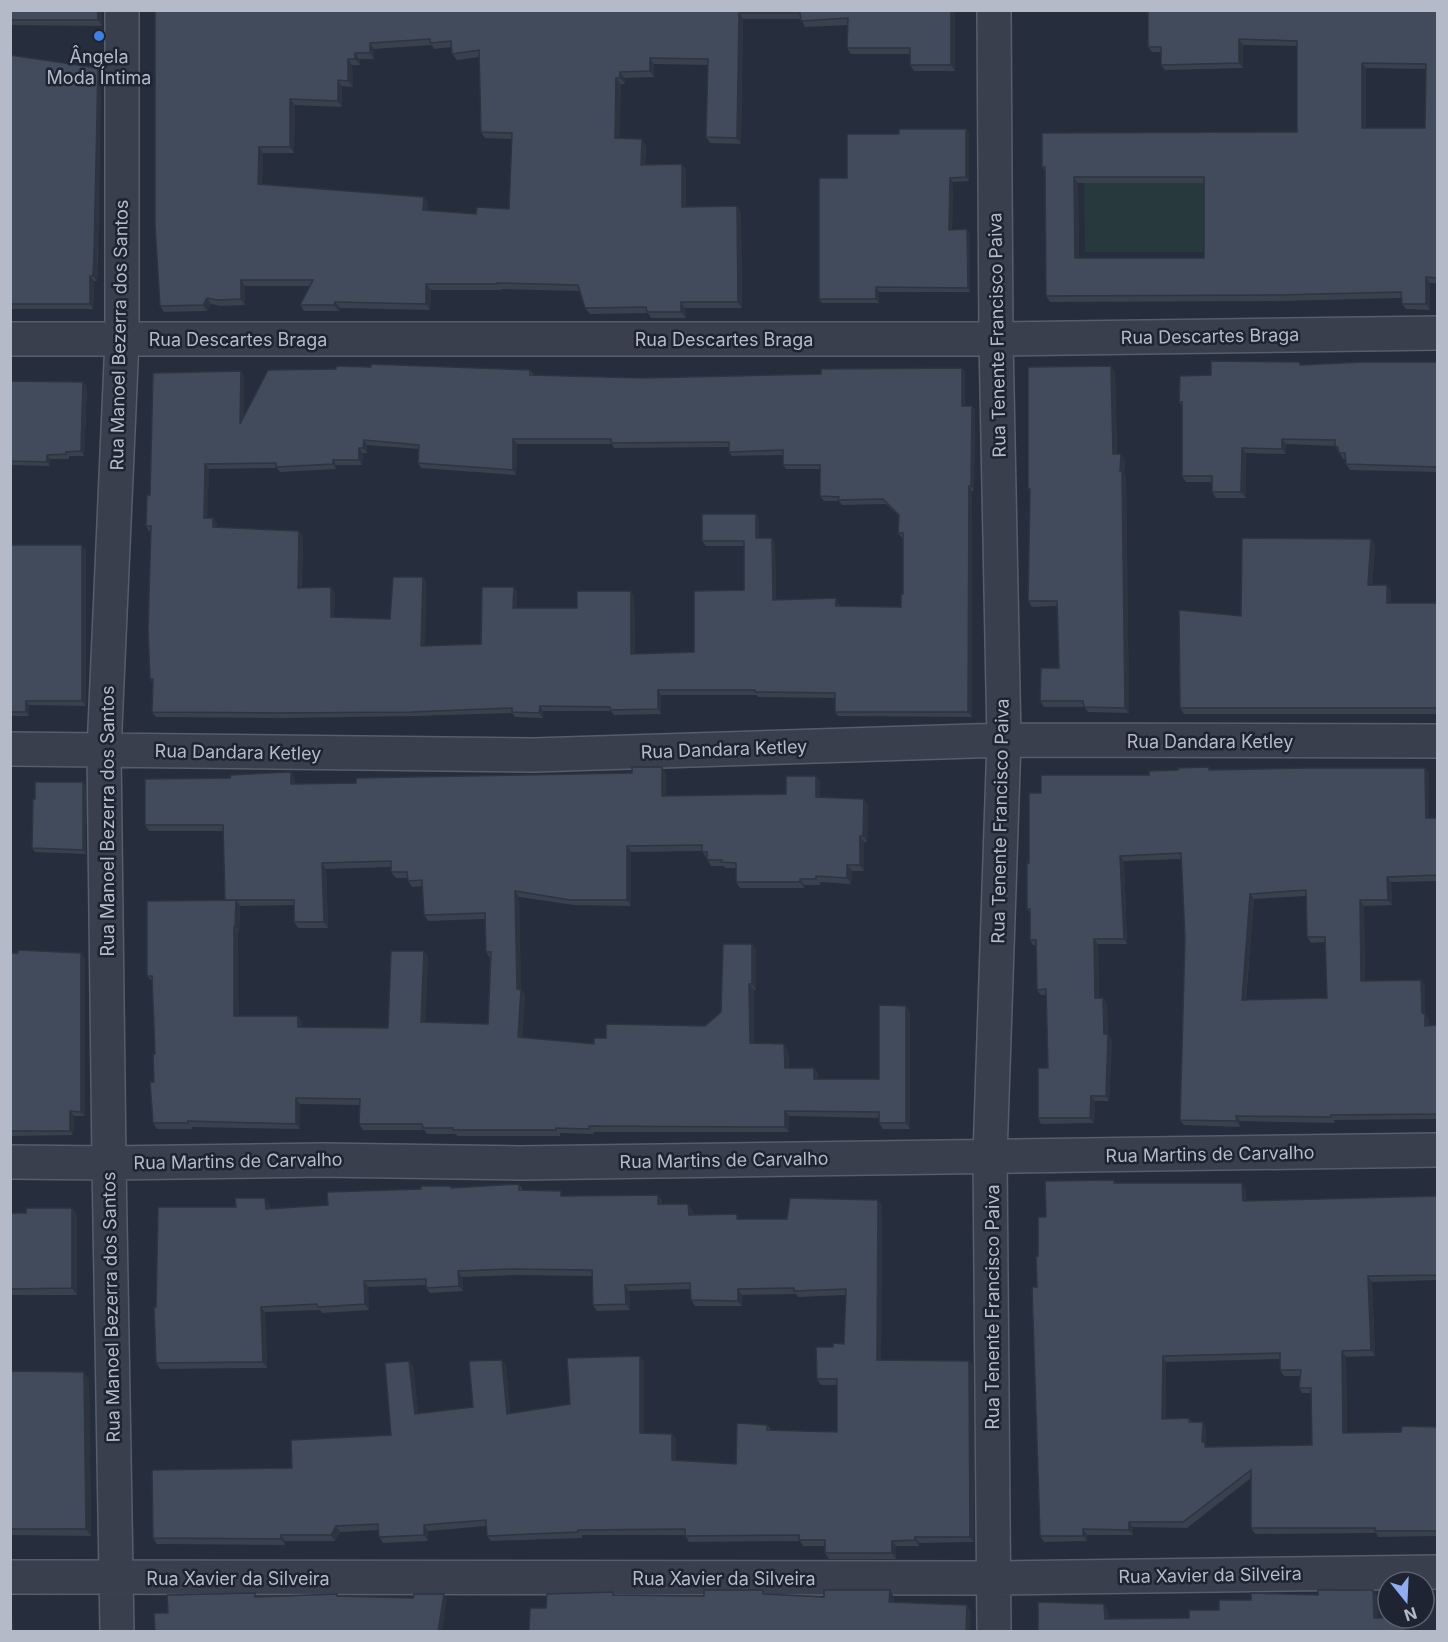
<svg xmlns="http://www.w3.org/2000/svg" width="1448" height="1642" viewBox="0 0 1448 1642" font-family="Inter,sans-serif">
<rect width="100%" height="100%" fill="#262d3c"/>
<!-- green -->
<path fill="#27393d" d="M1203,182V252H1085L1084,183Z"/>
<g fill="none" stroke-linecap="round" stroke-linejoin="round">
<defs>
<path id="minor" d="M10,339H996L1438,333
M10,749L534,755L1004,740L1438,741
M10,1162L109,1163L322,1160L519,1163L1438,1150
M10,1577L994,1578L1438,1572
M117,1632L109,1163L104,751L122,340V10
M994,1632L990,1156L1004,740L996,339L994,10"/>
</defs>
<!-- minor casing -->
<use href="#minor" stroke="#575d6b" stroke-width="36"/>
<!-- minor -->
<use href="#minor" stroke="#393f4d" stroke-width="33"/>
</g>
<!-- wall -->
<path fill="#39404e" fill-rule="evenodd" d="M10,10H102V26L10,25Z
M155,10H955V71H914L910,65V54H851L847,48L848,25L805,27L801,19H743L741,144L710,143L706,137L708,65L654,64V77L624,78L625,84H621L619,138L646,145L645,165L682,164L686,170V207L737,206L741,212L742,308H685L686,318H651L648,313L590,314L585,308L580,291L502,289V290H431L430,310L340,308L339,311H304L300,305L310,286H245V305L221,306L211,304L207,311L164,312L160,306ZM432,45L434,49L452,47V54L457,60L479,57L481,132L485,138L512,139L509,209L476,214L427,211L428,203L424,197L262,184L263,153H294L295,105L342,107V86L353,87L352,65H360L359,59H374V49Z
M1437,10V283H1430V310L1406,309L1402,304L1401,298L1282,301L1050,302L1046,296L1045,171L1042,167L1297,132V46L1243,45V68L1165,70L1161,65V52H1152L1148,47ZM1366,68L1426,69L1425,128H1366ZM1078,183H1204V258H1079Z
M10,55L101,73L98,260L97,281H94L93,309H10Z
M966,129L969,133V181L953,182L952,230L970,234V292H879V303H822L819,299L847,178L899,134Z
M1437,362V472L1350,470L1346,464L1345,459H1343L1335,446L1286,444V454L1246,453V498H1216L1212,492V482H1186L1182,476V406L1179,402L1211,375L1302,365Z
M962,368L965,372V406H972L975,411L974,491H972V717L838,716L835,712V698L758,697L757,695H661V714L614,715L611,711H543V718L515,717L512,713L416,716L281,718L156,717L152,712L153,683L150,679L151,531H149L146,526L150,495L244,376V417L530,370L534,375L643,378L821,374ZM517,444H612L614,448L729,447V452L732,456L783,455V465L786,469H820V496L824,501H839L842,505L886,504L899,516L898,533L902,538H903V594L901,607L840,606L839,603L776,600L775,543L759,538V519L756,514L702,541L706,546H744V590L694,652L635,654L634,596L577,608H517V592L514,587L481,644L425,646L426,582L423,577L390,619L334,617L335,592L302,588L303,536L217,527V523L213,518H207L209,469L277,468L280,472L336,469V465H362L363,453H367V445L419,449L418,463L421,468L516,475Z
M1115,372L1117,454L1125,460L1124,473L1126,476L1129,713L1088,712L1084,707H1044L1040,701L1059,668L1057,606L1032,607L1028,601L1030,492L1028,489Z
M10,381L87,386L84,456H69V459H50V466L10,465Z
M1371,539L1375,544L1372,585H1387L1391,590V603H1437V714H1184L1180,708L1241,616Z
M10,545L86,550V706L29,705V716H10Z
M1425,768L1429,773V818H1437V881L1391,882L1392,905L1364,906L1365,981L1421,980L1425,985V1014L1429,1019V1026L1437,1025V1119L1334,1120L1335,1123L1240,1121V1127L1184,1125L1180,1120L1185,938L1182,859L1124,861L1127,944H1098L1099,998H1103L1107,1003L1108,1034L1112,1040L1109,1101H1095L1094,1123L1041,1124L1038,1118L1048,1068L1046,995H1041L1037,990L1036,945H1033L1030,940V913L1027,909L1029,863L1041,793L1149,775L1211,769ZM1306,896L1307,937L1311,943L1325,942L1327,998L1246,1000L1254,899Z
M666,773V796L786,794L816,776L820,781V797L868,805L867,842H864V871H852L851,884L820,882V885H804V888H740L736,882V868H725L724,866H711L702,851L631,852V906L574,905L519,897L521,990L525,995L522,1037L594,1044L606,1038L705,1026L721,1012L752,944L756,950V990H754V1043L784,1044L788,1050L789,1068L818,1073V1079H879L910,1011V1129H883L879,1123V1118L789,1116V1132H593L594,1134L560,1133V1136H457L456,1134H427L424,1130H363L359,1124V1105L300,1104V1129L192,1127V1129H157L153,1123L155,1054L152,981L147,976L226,900L223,831H149L145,825L295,778V784L356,783ZM391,867V872L396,878H408V881L412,887L423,886L424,915L428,921L485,919L486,952L490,958L488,1024L425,1022L428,957L424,951L388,1028L302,1027V1021L298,1016H238V932H239L240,906L294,905V922L298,928H328L326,869Z
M83,782L86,786V854L35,852L32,848L35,799Z
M10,953L85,958V1116H74L73,1135L10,1136Z
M1116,1183H1242L1245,1188L1246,1201L1437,1196V1280L1372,1282L1375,1356L1346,1357L1347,1433L1401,1432L1437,1427V1536L1378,1537L1376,1533L1255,1534L1251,1528V1478L1187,1528L1133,1527V1535H1087V1541L1044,1542L1040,1536L1037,1287L1038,1256L1046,1217ZM1280,1359V1370L1284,1376H1300L1299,1388L1302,1393H1311L1312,1445L1208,1447L1206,1444V1428L1203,1422H1192L1189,1418L1166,1419V1362Z
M519,1184L523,1190L565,1196L658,1195L662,1200V1204H688L692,1210L693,1214L741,1219H787L882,1205L881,1360L969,1361L973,1366L974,1542L919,1543V1546H896V1559H829L825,1553V1546H803L800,1541L689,1542L685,1535H582V1538L491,1541L487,1536L486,1526L428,1531V1541L383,1543L379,1537L378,1530L340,1532L335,1541H285V1545L157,1544L153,1538L292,1468L391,1435L409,1361L413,1366L418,1413L473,1407L502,1360L506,1366L510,1413L570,1404L640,1356L644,1362V1433L672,1434L676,1439V1460L736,1464L767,1425L771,1430L837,1432V1385H821L817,1379L833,1347L844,1344L846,1295L798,1297L796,1294L742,1295V1306H695L691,1300V1289L629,1291L630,1310L597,1311L593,1305L592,1276L516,1275L462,1277L463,1291L430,1293L426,1288V1285L368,1287L369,1310L322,1313L320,1310L265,1312L267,1368L160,1369L156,1363V1307L236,1207L269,1203L270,1209L328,1205L452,1188Z
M72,1208L77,1215V1295H10V1213H26Z
M10,1371L89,1379L91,1536L10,1535Z"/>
<!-- shaded-wall -->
<path fill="#2e3440" d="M98,10H102V26L98,20Z
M951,10H955V71L951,65Z
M739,13L743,19L741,144L737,138Z
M1239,39L1243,45V68L1239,63Z
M370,43L374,49V59L370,53Z
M355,53L359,59L360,65L355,59Z
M650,58L654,64V77L650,71Z
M348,59L352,65L353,87L348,81Z
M1362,63L1366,68V134L1362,128Z
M98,68L101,73L97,281L93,276Z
M620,72L624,78L625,84L620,78Z
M616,78L621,84L619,144L615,138Z
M338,80L342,86V107L338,101Z
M290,99L295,105L294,153L290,147Z
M966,129L969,133V181L966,177Z
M642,139L646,145L645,171L641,165Z
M259,147L263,153L262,190L258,184Z
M682,164L686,170V213L682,207Z
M1074,177L1078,183L1079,263L1075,258Z
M950,178L953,182L952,234L949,230Z
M424,197L428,203L427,216L423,210Z
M737,206L741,212L742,308L738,302Z
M967,229L970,234V292L968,288Z
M90,276L94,281L93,309L90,304Z
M1426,277L1430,283V310L1426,304Z
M241,280L245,286V305L241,299Z
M426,284L431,290L430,310L426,304Z
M876,287L879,292V303L876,299Z
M207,298L211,304L207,311L203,305Z
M335,302L340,308L339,311L334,305Z
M681,302L685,308L686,318L681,312Z
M1111,366L1115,372L1117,460L1113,454Z
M962,368L965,372V411L962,406Z
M241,371L244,376V429L240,424Z
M83,382L87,386L84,456L81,451Z
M972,406L975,411L974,491L971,486Z
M513,439L517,444L516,475L513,470Z
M1282,439L1286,444V454L1282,449Z
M364,440L367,445V453L363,448Z
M359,448L363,453L362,465L359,460Z
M1242,448L1246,453V498L1241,492Z
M1121,454L1125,460L1124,473L1126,476L1129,713L1125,708L1120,471Z
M47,455L50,459V466L47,462Z
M333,460L336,465V469L333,464Z
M205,464L209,469L207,523L204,518Z
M969,486L972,491V717L968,712Z
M756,514L759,519V543L756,538Z
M213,518L217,523V532L213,527Z
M299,531L303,536L302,592L298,588Z
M772,538L775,543L776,605L773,600Z
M1371,539L1375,544L1372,590L1368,585Z
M82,545L86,550V706L82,701Z
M423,577L426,582L425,651L421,646Z
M1387,585L1391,590V609L1387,603Z
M331,587L335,592L334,621L331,617Z
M514,587L517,592V613L513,608Z
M631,591L634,596L635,658L631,654Z
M836,598L839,603L840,611L836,606Z
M658,690L661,695V714L658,709Z
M26,701L29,705V716L26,712Z
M540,706L543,711V718L539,713Z
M662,767L666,773V801L662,796Z
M1425,768L1429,773V823L1426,818Z
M291,772L295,778V790L291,784Z
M816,776L820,781V803L816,797Z
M83,782L86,786V854L83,850Z
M864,799L868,805L867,842L863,836Z
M860,836L864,842V871L860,865Z
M627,846L631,852V906L627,900Z
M1120,856L1124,861L1127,944L1124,939Z
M322,863L326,869L328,928L324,922Z
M847,865L852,871L851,884L847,878Z
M1387,877L1391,882L1392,905L1388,900Z
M800,879L804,885V888L800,882Z
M515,891L519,897L521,990L525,995L522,1042L518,1037Z
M1250,894L1254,899L1245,1006L1242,1000Z
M236,900L240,906L239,932L235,927Z
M1360,900L1364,906L1365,986L1361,981Z
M234,927L238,932L239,1022L234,1016Z
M1094,939L1098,944L1099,1004L1095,998Z
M752,944L756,950V990L752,984Z
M424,951L428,957L425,1027L421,1022Z
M81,953L85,958V1116L81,1112Z
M1421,980L1425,985V1014L1429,1019V1031L1425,1026L1422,1013Z
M749,984L754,990V1049L750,1043Z
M1103,998L1107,1003L1108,1036V1034L1112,1040L1109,1101L1106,1096Z
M906,1006L910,1011V1129L906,1123Z
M298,1016L302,1021V1032L298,1027Z
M784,1044L788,1050L789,1073L785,1068Z
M814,1068L818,1073V1085L814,1079Z
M1091,1096L1095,1101L1094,1123L1090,1118Z
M296,1098L300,1104V1129L296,1124Z
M70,1111L74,1116L73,1135L70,1131Z
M785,1111L789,1116V1132L785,1127Z
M1236,1116L1240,1121V1127L1237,1121Z
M1242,1183L1245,1188L1246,1207L1243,1201Z
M658,1195L662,1200V1210L658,1204Z
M265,1198L269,1203L270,1215L266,1209Z
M878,1200L882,1205L881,1366L877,1360Z
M688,1204L692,1210L693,1220L689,1215Z
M72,1208L77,1215V1295L72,1288Z
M458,1271L462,1277L463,1291L459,1286Z
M1368,1276L1372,1282L1375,1356L1371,1350Z
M364,1281L368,1287L369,1310L365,1304Z
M625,1285L629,1291L630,1310L626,1304Z
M738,1289L742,1295V1306L738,1301Z
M261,1307L265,1312L267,1368L263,1362Z
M1342,1351L1346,1357L1347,1439L1343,1433Z
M640,1356L644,1362V1439L640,1433Z
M1163,1356L1166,1362V1425L1162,1419Z
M502,1360L506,1366L511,1420L507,1414Z
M409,1361L413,1366L419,1419L415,1414Z
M969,1361L973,1366L974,1542L970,1537Z
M84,1372L89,1379L91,1536L86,1529Z
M1203,1422L1206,1428V1444L1209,1447L1208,1452L1202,1442Z
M672,1434L676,1439V1466L672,1460Z
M1129,1522L1133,1527V1535L1129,1530Z
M424,1525L428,1531V1541L424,1535Z
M336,1526L340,1532L335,1541L331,1535Z
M1083,1529L1087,1535V1541L1083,1536Z
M281,1535L285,1541V1545L281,1539Z
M915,1537L919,1543V1546L915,1540Z
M892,1541L896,1546V1559L892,1553Z
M890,1590L894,1597V1609L889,1602Z
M1373,1590L1377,1596L1378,1624L1374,1618Z
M444,1594L447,1599L442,1632H438Z
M1104,1604L1108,1610L1109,1625L1105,1619Z
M967,1605L971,1612L970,1632H966Z
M1405,1618L1409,1624V1632H1405Z
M10,1619L14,1624L13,1632H10Z"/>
<!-- building -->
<path fill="#424b5b" stroke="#2e3440" stroke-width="1.5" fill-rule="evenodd" d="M10,10H98V20H10Z
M155,10H951V65H910V48H847L848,18L801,21L800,13H739L737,138L706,137L708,59L650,58V71L620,72V78H616L615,138L642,139L641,165L682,164V207L737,206L738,302H681V312H647L646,307L585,308L578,285L497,283V284H426V304L335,302L334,305H300L313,280H241V299L217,300L207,298L203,305L160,306L155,226ZM430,39V43L451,41L452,54L479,50L481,132L512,133L509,209L477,207L476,214L423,210L424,197L258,184L259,147H290V99L338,101V80L348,81V59H355V53H370V43Z
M1148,10H1437V278L1426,277V304H1402L1401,292L1278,295L1046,296L1045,167H1042V133L1297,132V41L1239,39V63L1161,65V47H1148ZM1362,63L1426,64L1425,128H1362ZM1074,177H1204V258H1075Z
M10,55L98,68L94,254L93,276H90V304H10Z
M899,129H966V177L950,178L949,230L967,229L968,288L876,287V299H819V178H847V134H899Z
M1211,361L1300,362V365L1363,362H1437V467L1346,464L1345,453H1339L1338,447L1335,446V440L1282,439V449L1242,448L1241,492H1212V476H1182V402H1179L1180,376L1211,375Z
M371,364L530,370V375L643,378L821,374V369L962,368V406H972L971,486H969L968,712H835V693L755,692V690H658V709L611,710L610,707L540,706L539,713L512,712V708L412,712L278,713L152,712L153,679H150L148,631L151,526H146L147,495H150L153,373L241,371L240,424L268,370L336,369V366L371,367ZM513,439H611V443L729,442V452L783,450V465H820V496L839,497L838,500L883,499L899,515L898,533H903V594H901V607L836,606V598L773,600L772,538H756V514H702V541H744V590L694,591V652L631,654V591H577V608H513L514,587H482L481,644L421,646L423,577H393L390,619L331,617V587L298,588L299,531L213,527V518H204L205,464L276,463V467L333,464V460H359V448H363L364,440L419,445L418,463L513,470Z
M1111,366L1113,454H1121L1120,471H1122L1125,708L1084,707L1083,701H1040L1041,668H1059L1057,601H1028L1030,489H1028V367Z
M10,381L83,382L81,451L66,452V454L47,455V462L10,461Z
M1242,538L1371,539L1368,585H1387V603H1437V708H1180L1179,610L1241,616Z
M10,545H82V701H26V712H10Z
M632,767H662V796L786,794V776H816V797L864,799L863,836H860V865H847V878L816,876V879H800V882H736V863L721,862L722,860H707V852H702V845L627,846V900H570L515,891L517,989L521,990L518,1037L594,1044V1038H606V1024L705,1026L721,1012L723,944H752V984H749L750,1043L784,1044L785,1068H814V1079H879V1005L906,1006V1123H879V1112L785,1111V1127L589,1126V1129L556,1128V1130H453V1128H423L422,1124H359L360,1099L296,1098V1124L188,1121V1123H153L150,1082H154L153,1054H155L152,976H147V901L236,900L235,927H234V1016H298V1027L388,1028L391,951H424L421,1022L488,1024L491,952H486L485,913L424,915L422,880L408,881L407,872H391V861L322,863L324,922H294V900H225L223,825H145V779L230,778L231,775L291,772V784L356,783V778L632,773Z
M1209,767V770L1307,768H1425L1426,818H1437V875L1387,877L1388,900H1360L1361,981L1421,980L1422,1013L1425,1014V1026L1437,1025V1114L1331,1115V1117L1236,1116L1237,1121L1180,1120L1185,938L1181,853L1120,856L1124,939H1094L1095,998H1103L1104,1034H1108L1106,1096H1091L1090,1118H1038V1068H1048L1046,989L1037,990L1036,940H1030V909H1027V862L1029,863V793H1041V775H1149V771L1178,770V768ZM1306,890L1307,937H1325L1327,998L1242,1000L1250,894Z
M35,782H83V850L32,848L33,799H35Z
M18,950L81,953V1112L70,1111V1131H10V953H18Z
M1114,1180V1183H1242L1243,1201L1437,1196V1275L1368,1276L1371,1350L1342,1351L1343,1433L1401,1432L1402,1426L1437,1427V1531H1375V1528H1251V1470L1183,1522H1129V1530L1083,1529V1536H1040L1032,1287H1037L1036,1256H1038V1217H1046L1045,1181ZM1280,1353V1370H1301L1299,1388H1311L1312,1445L1205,1447V1442H1202L1203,1422H1189V1418L1162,1419L1163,1356Z
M519,1184V1190L561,1191V1196L658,1195V1204H688L689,1215L737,1214V1219H787L790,1198L878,1200L877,1360L969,1361L970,1537H915V1540L892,1541V1553H825V1540H799V1535L685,1536V1529L578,1530V1532L487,1536L486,1520L424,1525V1535L379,1537L378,1524L336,1526L331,1535H281V1539L153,1538L152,1470L292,1468L291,1440L391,1435L385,1363L409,1361L415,1414L473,1407L469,1361L502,1360L507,1414L570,1404L567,1358L640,1356V1433L672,1434V1460L736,1464L737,1423L767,1425V1430L837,1432V1379H817L816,1347H833V1343L844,1344L846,1289L794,1291V1288L738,1289V1301L691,1300L690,1283L625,1285L626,1304L593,1305L592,1270L512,1269L458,1271L459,1286L426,1288V1279L364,1281L365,1304L318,1307L317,1304L261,1307L263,1362L156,1363L154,1307H156L158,1207H236L235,1198H265L266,1209L328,1205L327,1192L421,1189V1186H451V1188Z
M26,1208H72V1288L10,1289V1213H26Z
M10,1371L84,1372L86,1529H10Z
M704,1590H763V1594L824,1597V1590H890L889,1602L967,1605L966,1632H502V1631H529L530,1608H546L547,1594L613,1592V1595L704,1596Z
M1318,1590H1373L1374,1618H1405V1632H1038V1602L1104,1604L1105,1619L1189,1618V1610H1219V1600H1251V1593L1318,1595Z
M255,1593V1597L337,1594V1596L413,1598L414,1594H444L438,1632H155L154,1613H168L167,1595Z"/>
<!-- markers -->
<circle fill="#3f7fe0" stroke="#1e2432" stroke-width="2" cx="99" cy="36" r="6"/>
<g text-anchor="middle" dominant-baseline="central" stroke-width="5" stroke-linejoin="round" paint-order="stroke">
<!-- poi labels -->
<g font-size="18" fill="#b5bac8" stroke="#1e2432">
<text x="99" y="56">Ângela<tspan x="99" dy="21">Moda Íntima</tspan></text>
</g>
<!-- street labels -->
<g font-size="18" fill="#b5bac8" stroke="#1e2432">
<text transform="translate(119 335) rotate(-89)">Rua Manoel Bezerra dos Santos</text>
<text transform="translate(997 335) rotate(-91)">Rua Tenente Francisco Paiva</text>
<text transform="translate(1210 336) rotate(-1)">Rua Descartes Braga</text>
<text x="238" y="339">Rua Descartes Braga</text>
<text x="724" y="339">Rua Descartes Braga</text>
<text x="1210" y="741">Rua Dandara Ketley</text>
<text transform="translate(724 749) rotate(-2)">Rua Dandara Ketley</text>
<text transform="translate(238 752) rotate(1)">Rua Dandara Ketley</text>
<text transform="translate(107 821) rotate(-90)">Rua Manoel Bezerra dos Santos</text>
<text transform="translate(1000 821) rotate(-89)">Rua Tenente Francisco Paiva</text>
<text transform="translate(1210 1154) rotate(-1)">Rua Martins de Carvalho</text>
<text transform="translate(724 1160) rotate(-1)">Rua Martins de Carvalho</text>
<text transform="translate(238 1161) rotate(-1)">Rua Martins de Carvalho</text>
<text transform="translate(111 1307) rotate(-91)">Rua Manoel Bezerra dos Santos</text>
<text transform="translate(992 1307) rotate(-90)">Rua Tenente Francisco Paiva</text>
<text transform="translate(1210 1575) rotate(-1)">Rua Xavier da Silveira</text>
<text x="238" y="1578">Rua Xavier da Silveira</text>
<text x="724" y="1578">Rua Xavier da Silveira</text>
</g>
</g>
<!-- border -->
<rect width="1448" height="1642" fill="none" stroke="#b5bac8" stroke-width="24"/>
<!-- north arrow -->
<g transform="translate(1406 1600) rotate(162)"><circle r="28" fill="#1e2432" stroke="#5a606e" stroke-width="1.5"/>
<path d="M0-4.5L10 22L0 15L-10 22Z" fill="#91acf1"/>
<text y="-9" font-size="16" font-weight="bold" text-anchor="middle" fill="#b5bac8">N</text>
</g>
</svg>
